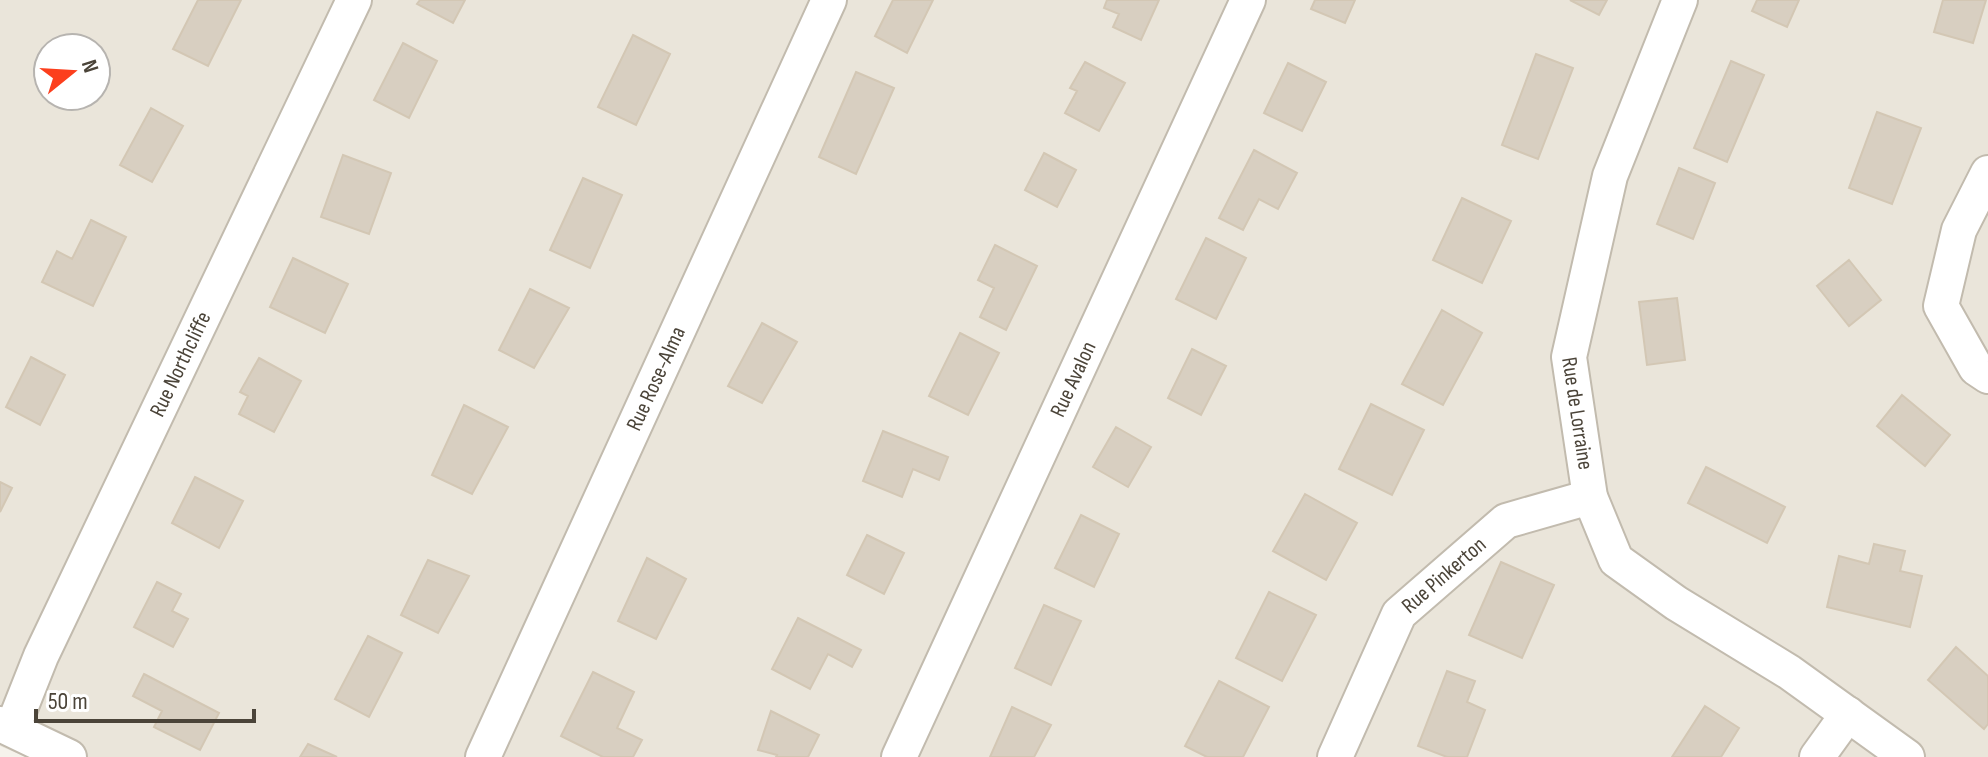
<svg xmlns="http://www.w3.org/2000/svg" width="1988" height="757" viewBox="0 0 1988 757" font-family="'Sofia Sans Condensed',sans-serif">
<rect width="100%" height="100%" fill="#f6f3ec"/>
<!-- residential -->
<path fill="#eae5da" fill-rule="evenodd" d="M0,0H1988V757H26L0,746ZM48,48H96V96H48Z"/>
<!-- building -->
<path fill="#d8cfc1" stroke="#d3c7b4" stroke-width="2" d="M198,0H241L208,66L173,49Z
M420,0H465L453,23L417,4Z
M893,0H933L907,53L875,36Z
M1107,0H1159L1141,40L1113,27L1119,14L1104,8Z
M1315,0H1355L1345,23L1311,9Z
M1570,0H1607L1599,15Z
M1757,0H1799L1787,27L1752,11Z
M1943,0H1986L1973,43L1934,32Z
M633,35L670,54L636,125L598,107Z
M403,43L437,61L409,118L374,100Z
M1536,54L1573,68L1538,159L1502,145Z
M1731,61L1764,75L1727,162L1694,148Z
M1085,62L1125,83L1099,131L1065,113L1077,91L1070,88Z
M1288,63L1326,82L1302,131L1264,113Z
M856,72L894,88L856,174L819,157Z
M151,108L183,126L152,182L120,165Z
M1877,112L1921,128L1892,204L1849,188Z
M1254,150L1297,173L1278,209L1259,199L1243,230L1219,218Z
M1044,153L1076,170L1057,207L1025,190Z
M343,155L391,173L369,234L321,217Z
M1679,168L1715,183L1693,239L1657,224Z
M583,178L622,195L590,268L550,250Z
M1462,198L1511,221L1482,283L1433,260Z
M91,220L126,237L93,306L42,282L57,251L72,259Z
M1206,238L1246,258L1216,319L1176,299Z
M995,245L1037,266L1006,330L980,317L994,288L978,280Z
M293,258L348,284L325,333L270,307Z
M1849,260L1881,300L1849,326L1817,286Z
M530,289L569,308L534,368L499,350Z
M1677,298L1685,360L1647,365L1639,302Z
M1442,310L1482,333L1443,405L1402,384Z
M762,323L797,342L762,403L728,386Z
M960,333L999,353L968,415L929,396Z
M1192,349L1226,366L1201,415L1168,398Z
M31,357L65,375L40,425L6,407Z
M259,358L301,381L274,432L239,414L248,396L240,392Z
M1902,395L1950,435L1925,466L1877,426Z
M1371,404L1424,430L1392,495L1339,469Z
M464,405L508,427L472,494L432,475Z
M1116,427L1151,447L1128,487L1093,467Z
M883,431L948,457L939,480L913,469L902,497L863,481Z
M1706,467L1785,507L1767,543L1688,503Z
M195,477L243,501L219,548L172,523Z
M0,482L12,488L0,512Z
M1305,494L1357,523L1326,580L1273,551Z
M1081,515L1119,534L1094,587L1055,568Z
M867,535L904,553L884,594L847,575Z
M1874,544L1905,551L1900,571L1922,576L1910,627L1827,607L1839,556L1869,564Z
M647,558L686,579L656,639L618,621Z
M428,560L469,576L438,633L401,615Z
M1501,562L1554,585L1522,658L1469,635Z
M157,582L181,594L172,611L188,619L173,647L134,627Z
M1269,592L1316,615L1282,681L1236,658Z
M1044,605L1081,621L1051,685L1015,668Z
M798,618L861,650L852,667L828,654L810,689L772,669Z
M368,636L402,653L369,717L335,699Z
M1956,647L1988,676V724L1984,729L1928,680Z
M1447,671L1475,681L1467,702L1485,710L1467,757H1447L1418,746Z
M593,672L634,692L617,728L642,740L633,757H603L561,736Z
M144,674L219,713L200,750L154,727L162,711L133,696Z
M1219,681L1269,707L1243,757H1207L1185,746Z
M1705,706L1739,728L1721,757H1672Z
M1012,707L1051,725L1034,757H990Z
M771,711L819,735L808,757H776L777,755L758,750Z
M308,744L337,757H300Z"/>
<g fill="none" stroke-linecap="round" stroke-linejoin="round">
<defs>
<g id="minor">
<path id="s1" d="M1680,0L1610,176L1569,357L1590,497L1616,560L1676,603L1789,672L1907,757"/>
<path d="M1988,173L1959,230L1941,306L1976,368L1988,376"/>
<path d="M0,724L69,757"/>
<path id="s2" d="M12,729L41,656L354,0"/>
<path id="s3" d="M483,757L829,0"/>
<path id="s4" d="M899,757L1248,0"/>
<path id="s5" d="M1335,757L1399,614L1506,521L1590,497"/>
<path d="M1817,757L1848,714"/>
</g>
</defs>
<!-- minor casing -->
<use href="#minor" stroke="#c2bbae" stroke-width="38"/>
<!-- minor -->
<use href="#minor" stroke="#fff" stroke-width="34"/>
</g>
<g text-anchor="middle" dominant-baseline="central" stroke-width="6" stroke-linejoin="round" paint-order="stroke">
<!-- street labels -->
<g font-size="22" fill="#4b4439" stroke="#fff">
<text stroke="none"><textPath href="#s2" startOffset="402">Rue Northcliffe</textPath></text>
<text stroke="none"><textPath href="#s3" startOffset="416">Rue Rose-Alma</textPath></text>
<text stroke="none"><textPath href="#s4" startOffset="416">Rue Avalon</textPath></text>
<text stroke="none"><textPath href="#s1" startOffset="432">Rue de Lorraine</textPath></text>
<text stroke="none"><textPath href="#s5" startOffset="216">Rue Pinkerton</textPath></text>
</g>
</g>
<!-- north arrow -->
<g transform="translate(72 72) rotate(72)"><circle r="38" fill="#ffffff" stroke="#b7b4b0" stroke-width="2"/>
<path d="M0-6L14 30L0 20L-14 30Z" fill="#fc3f1d"/>
<text y="-12" font-size="22" font-weight="bold" text-anchor="middle" fill="#4b4439">N</text>
</g>
<!-- scale -->
<path d="M36 709v12h218v-12" fill="none" stroke="#4b4439" stroke-width="4"/>
<text x="48" y="709" font-size="24" fill="#4b4439" stroke="#ffffff" stroke-width="6" paint-order="stroke">50 m</text>
</svg>
